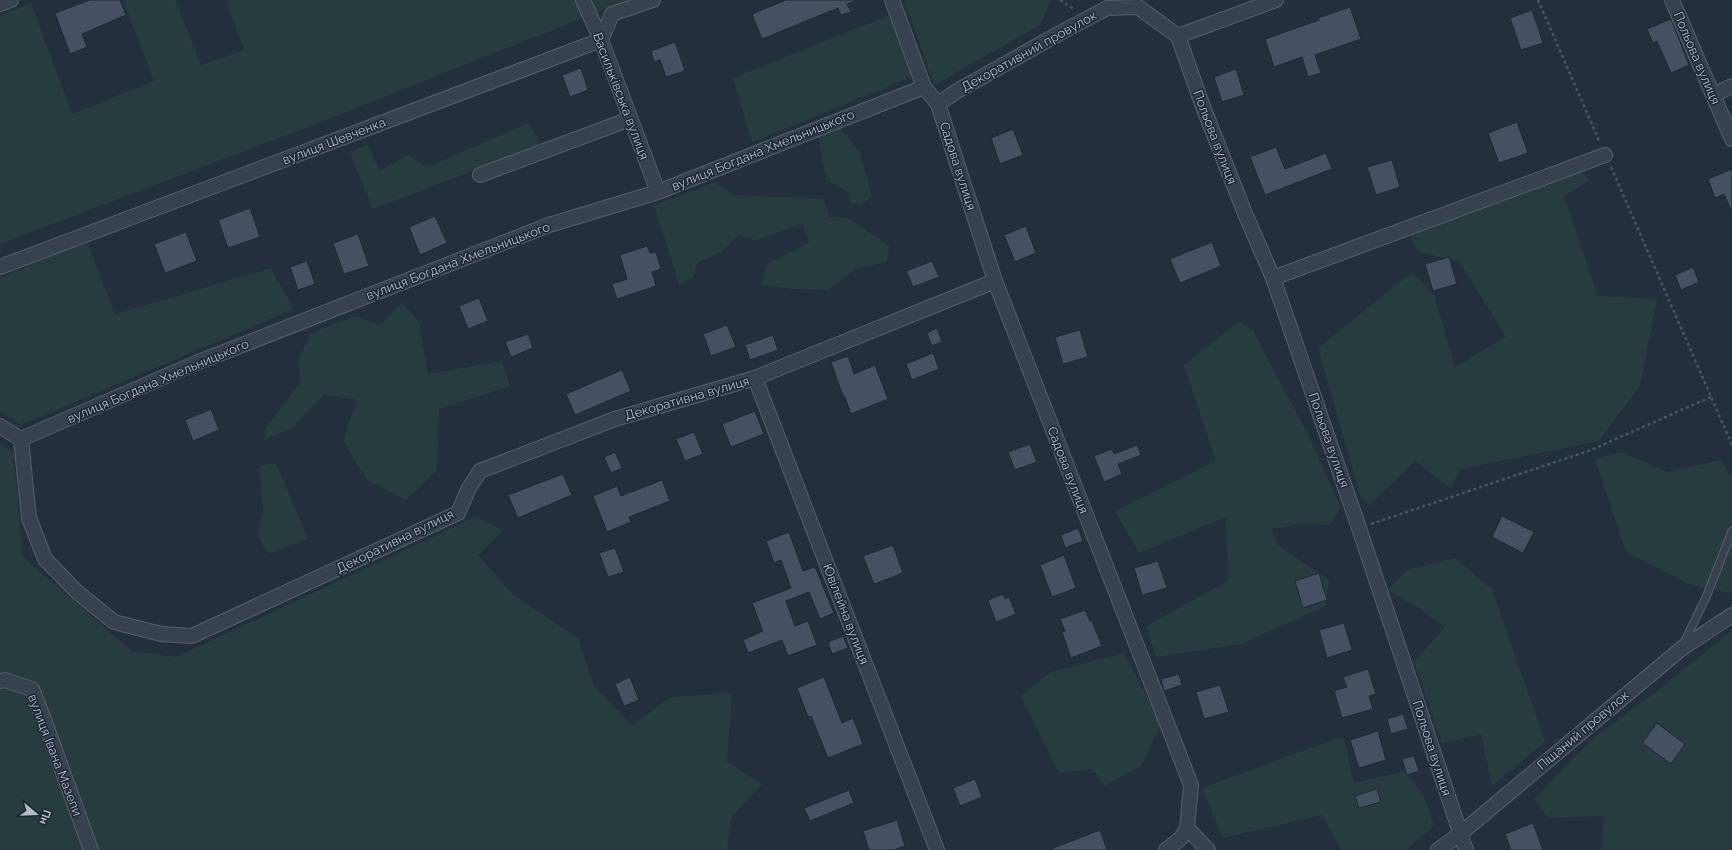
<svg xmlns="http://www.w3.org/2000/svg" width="1732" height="850" viewBox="0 0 1732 850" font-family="Raleway,sans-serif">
<rect width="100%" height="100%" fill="#242f3e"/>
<!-- green -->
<path fill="#263c3f" d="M123,0H175L201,65L244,50L226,0H628L308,127L0,244V16L31,3L72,114L154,81Z
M904,0H1051L1040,25L934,85Z
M892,14L914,76L752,142L733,78Z
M529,123L540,145L373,209L350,153L367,144L380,171L408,155L427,167Z
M841,128L860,153L872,196L862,205L850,203L849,192L826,180L818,134Z
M1580,171L1590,180L1564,196L1598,296L1657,299L1640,386L1599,441L1461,469L1450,488L1415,461L1369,506L1360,495L1318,348L1412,272L1434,295L1455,367L1506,337L1459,261L1418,252L1409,233Z
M715,182L734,195L824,199L829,217L848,218L889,246L887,262L857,268L829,290L792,289L761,285L767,264L809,243L803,223L754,241L738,235L721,252L697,263L693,278L679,284L654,205Z
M87,241L115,314L271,268L294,309L21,425L0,411V278Z
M402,302L419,323L428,374L502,361L510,386L439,409L437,470L406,500L367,480L343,440L357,400L324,395L292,428L264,440L266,428L301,381L297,362L311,333L355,316L380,325Z
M1239,321L1253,331L1309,436L1341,508L1329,525L1301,524L1271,529L1279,546L1329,580L1326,606L1241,644L1156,657L1146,626L1228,581L1226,517L1139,553L1115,511L1216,461L1184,365Z
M0,444L13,452L23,557L132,651L176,657L475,517L503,530L478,555L513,595L578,638L594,686L632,725L671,697L732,693L727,762L762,784L731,818L727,850H0Z
M1622,452L1667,472L1721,460L1732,479V593L1691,585L1626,552L1595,459Z
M276,463L308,539L268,554L257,534L263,511L259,466Z
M1455,558L1492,589L1545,742L1492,786L1481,734L1442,744L1414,662L1445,627L1417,607L1387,590L1407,570Z
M1732,630V850H1601L1604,816L1548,818L1534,799L1591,740L1661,688Z
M1124,653L1161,724L1141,766L1104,786L1093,769L1059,773L1021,696L1051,672Z
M1343,736L1354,783L1405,771L1423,795L1434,826L1406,850H1341L1322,815L1223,838L1202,788Z"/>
<!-- building -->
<path fill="#455162" stroke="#1f2835" d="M90,0H120L126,15L82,34L87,47L70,54L55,13Z
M786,0H855V1L847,4L851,12L841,15L838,8L762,39L752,14Z
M1350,7L1361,39L1315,55L1321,73L1308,77L1302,57L1274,67L1265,39L1319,20L1318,18Z
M1532,10L1543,43L1521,50L1510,18Z
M1671,19L1689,65L1671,73L1657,41L1653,43L1647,29Z
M675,42L685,71L666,77L660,60L654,62L651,51Z
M581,68L588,90L570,97L562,75Z
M1236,69L1244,95L1222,102L1214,77Z
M1517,122L1528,153L1499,163L1488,133Z
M1013,129L1023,155L1000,164L991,138Z
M1276,147L1285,169L1326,153L1332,169L1265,195L1250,157Z
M1392,160L1400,187L1376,195L1367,167Z
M1732,169V213L1724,194L1715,198L1708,179Z
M250,208L260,237L228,248L218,220Z
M435,216L447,243L420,255L409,227Z
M1026,226L1036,253L1015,262L1004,235Z
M186,232L197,261L165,273L154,244Z
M358,234L369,266L344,274L333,243Z
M1212,242L1221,266L1180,283L1170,259Z
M647,246L650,253L656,252L661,269L652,272L656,286L617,299L612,284L627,279L620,255Z
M1449,257L1457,284L1433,291L1425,264Z
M307,261L315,284L298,290L290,267Z
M932,261L939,277L913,287L906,271Z
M1693,267L1699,282L1681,290L1675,275Z
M479,298L488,321L468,329L459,306Z
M727,325L736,347L711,356L703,334Z
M937,328L942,342L932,346L927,333Z
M1080,330L1088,357L1063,364L1055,337Z
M528,334L533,348L511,357L505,342Z
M773,335L778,350L750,360L745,345Z
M933,353L939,369L912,380L906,364Z
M848,356L854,374L875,365L888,399L851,414L844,395L843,396L831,362Z
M622,370L631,391L575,415L566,394Z
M211,409L219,430L193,441L185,420Z
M755,411L764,434L731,447L722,424Z
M694,432L703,454L685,461L676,439Z
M1030,444L1037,462L1015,470L1008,452Z
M1137,445L1141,455L1118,464L1122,474L1104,482L1094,456L1112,449L1114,454Z
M615,452L622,468L611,473L604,457Z
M563,474L572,495L518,518L508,495Z
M662,480L670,501L629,517L631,522L607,532L593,496L617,486L621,496Z
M1502,516L1534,532L1523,553L1492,537Z
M1078,528L1083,541L1065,548L1061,535Z
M789,532L803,571L815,567L834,613L820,619L809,592L786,601L795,626L808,621L817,645L788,656L782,640L748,653L743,640L763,631L752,603L791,588L781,560L774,563L766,541Z
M893,545L903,573L874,584L863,556Z
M615,548L624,572L608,577L599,553Z
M1064,555L1076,588L1052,597L1040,565Z
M1158,561L1167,588L1142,595L1134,568Z
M1319,573L1327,600L1303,608L1295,581Z
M1003,594L1005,599L1009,597L1016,614L996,622L988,600Z
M1085,610L1090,621H1092L1102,646L1071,658L1062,632L1065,631L1060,619Z
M1344,623L1352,650L1327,658L1319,630Z
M843,636L848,648L832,654L828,642Z
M1368,669L1376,694L1369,696L1373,709L1342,718L1334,691L1347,687L1343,677Z
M1179,674L1182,685L1164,691L1161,679Z
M630,677L639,700L624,706L615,684Z
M824,677L842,723L853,718L863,744L828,758L811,716L808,717L797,688Z
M1220,685L1229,712L1204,719L1196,692Z
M1403,714L1408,729L1391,734L1387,719Z
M1657,723L1685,744L1671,764L1642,743Z
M1378,731L1386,760L1359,768L1350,740Z
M1414,756L1419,771L1407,775L1402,759Z
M975,779L982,797L960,806L953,788Z
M1377,789L1381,802L1359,808L1355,796Z
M849,790L854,803L810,821L804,808Z
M897,820L905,846L894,850H869L863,831Z
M1533,823L1543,850H1511L1505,834Z
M1100,830L1107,850H1051V849Z"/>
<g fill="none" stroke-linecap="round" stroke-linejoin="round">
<defs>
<path id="lane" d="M1683,645L1707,595L1732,531"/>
<path id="street" d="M583,0L601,40L658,192
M892,0L924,87L938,104L995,281L1191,785L1187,828L1208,850
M1672,0L1732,139
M0,4L11,0
M1178,36L1202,104L1244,211L1273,278L1359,528L1466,850
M1713,95L1732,86
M938,104L957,91L1060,33L1107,8L1138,7L1178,36L1276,0
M480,175L630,119
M0,267L601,40L612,14L653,0
M1273,278L1605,155
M755,378L937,850
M0,426L21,439L196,363L549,225L658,192L924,87
M21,439L29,518L45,559L77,592L114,622L161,634L192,636L458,513L469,488L480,471L615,419L755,378L995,281
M0,681L5,680L32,689L46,725L91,850
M1166,850L1181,838L1187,828
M1438,850L1460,834L1681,649L1732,615"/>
</defs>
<!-- lane casing -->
<use href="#lane" stroke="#565f6c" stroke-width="9"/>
<!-- street casing -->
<use href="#street" stroke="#565f6c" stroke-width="16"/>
<!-- path -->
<path stroke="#44595c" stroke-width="2.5" stroke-dasharray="3 3" stroke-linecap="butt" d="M1060,0L1075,10
M1538,0L1600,143
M1611,167L1732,445
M1371,524L1591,450L1711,397"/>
<!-- lane -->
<use href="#lane" stroke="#38414e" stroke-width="7"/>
<!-- street -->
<use href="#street" stroke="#38414e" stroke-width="14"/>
</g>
<g text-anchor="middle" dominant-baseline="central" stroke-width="3" stroke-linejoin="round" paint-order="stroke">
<!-- street labels -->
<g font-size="13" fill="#b4bcc9" stroke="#1d2633">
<text transform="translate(1029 51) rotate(-29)">Декоративний провулок</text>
<text transform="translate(1697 58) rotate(67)">Польова вулиця</text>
<text transform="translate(621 96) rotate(69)">Васильківська вулиця</text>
<text transform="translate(1215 137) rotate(69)">Польова вулиця</text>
<text transform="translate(334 141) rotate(-21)">вулиця Шевченка</text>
<text transform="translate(763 150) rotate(-22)">вулиця Богдана Хмельницького</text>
<text transform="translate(958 166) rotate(72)">Садова вулиця</text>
<text transform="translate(458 261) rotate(-21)">вулиця Богдана Хмельницького</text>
<text transform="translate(158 381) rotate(-23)">вулиця Богдана Хмельницького</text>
<text transform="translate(687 398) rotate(-16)">Декоративна вулиця</text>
<text transform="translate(1329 440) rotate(71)">Польова вулиця</text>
<text transform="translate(1068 470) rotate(69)">Садова вулиця</text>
<text transform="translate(395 541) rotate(-26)">Декоративна вулиця</text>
<text transform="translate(846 614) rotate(69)">Ювілейна вулиця</text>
<text transform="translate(1583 730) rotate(-40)">Піщаний провулок</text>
<text transform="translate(1432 748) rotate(72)">Польова вулиця</text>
<text transform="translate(55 755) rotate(69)">вулиця Івана Мазепи</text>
</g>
</g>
<!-- north arrow -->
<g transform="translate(36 814) rotate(109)" stroke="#1d2633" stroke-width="3" paint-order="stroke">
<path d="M0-3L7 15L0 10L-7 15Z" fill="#b4bcc9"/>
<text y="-6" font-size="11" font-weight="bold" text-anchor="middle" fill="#b4bcc9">Пн</text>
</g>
</svg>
